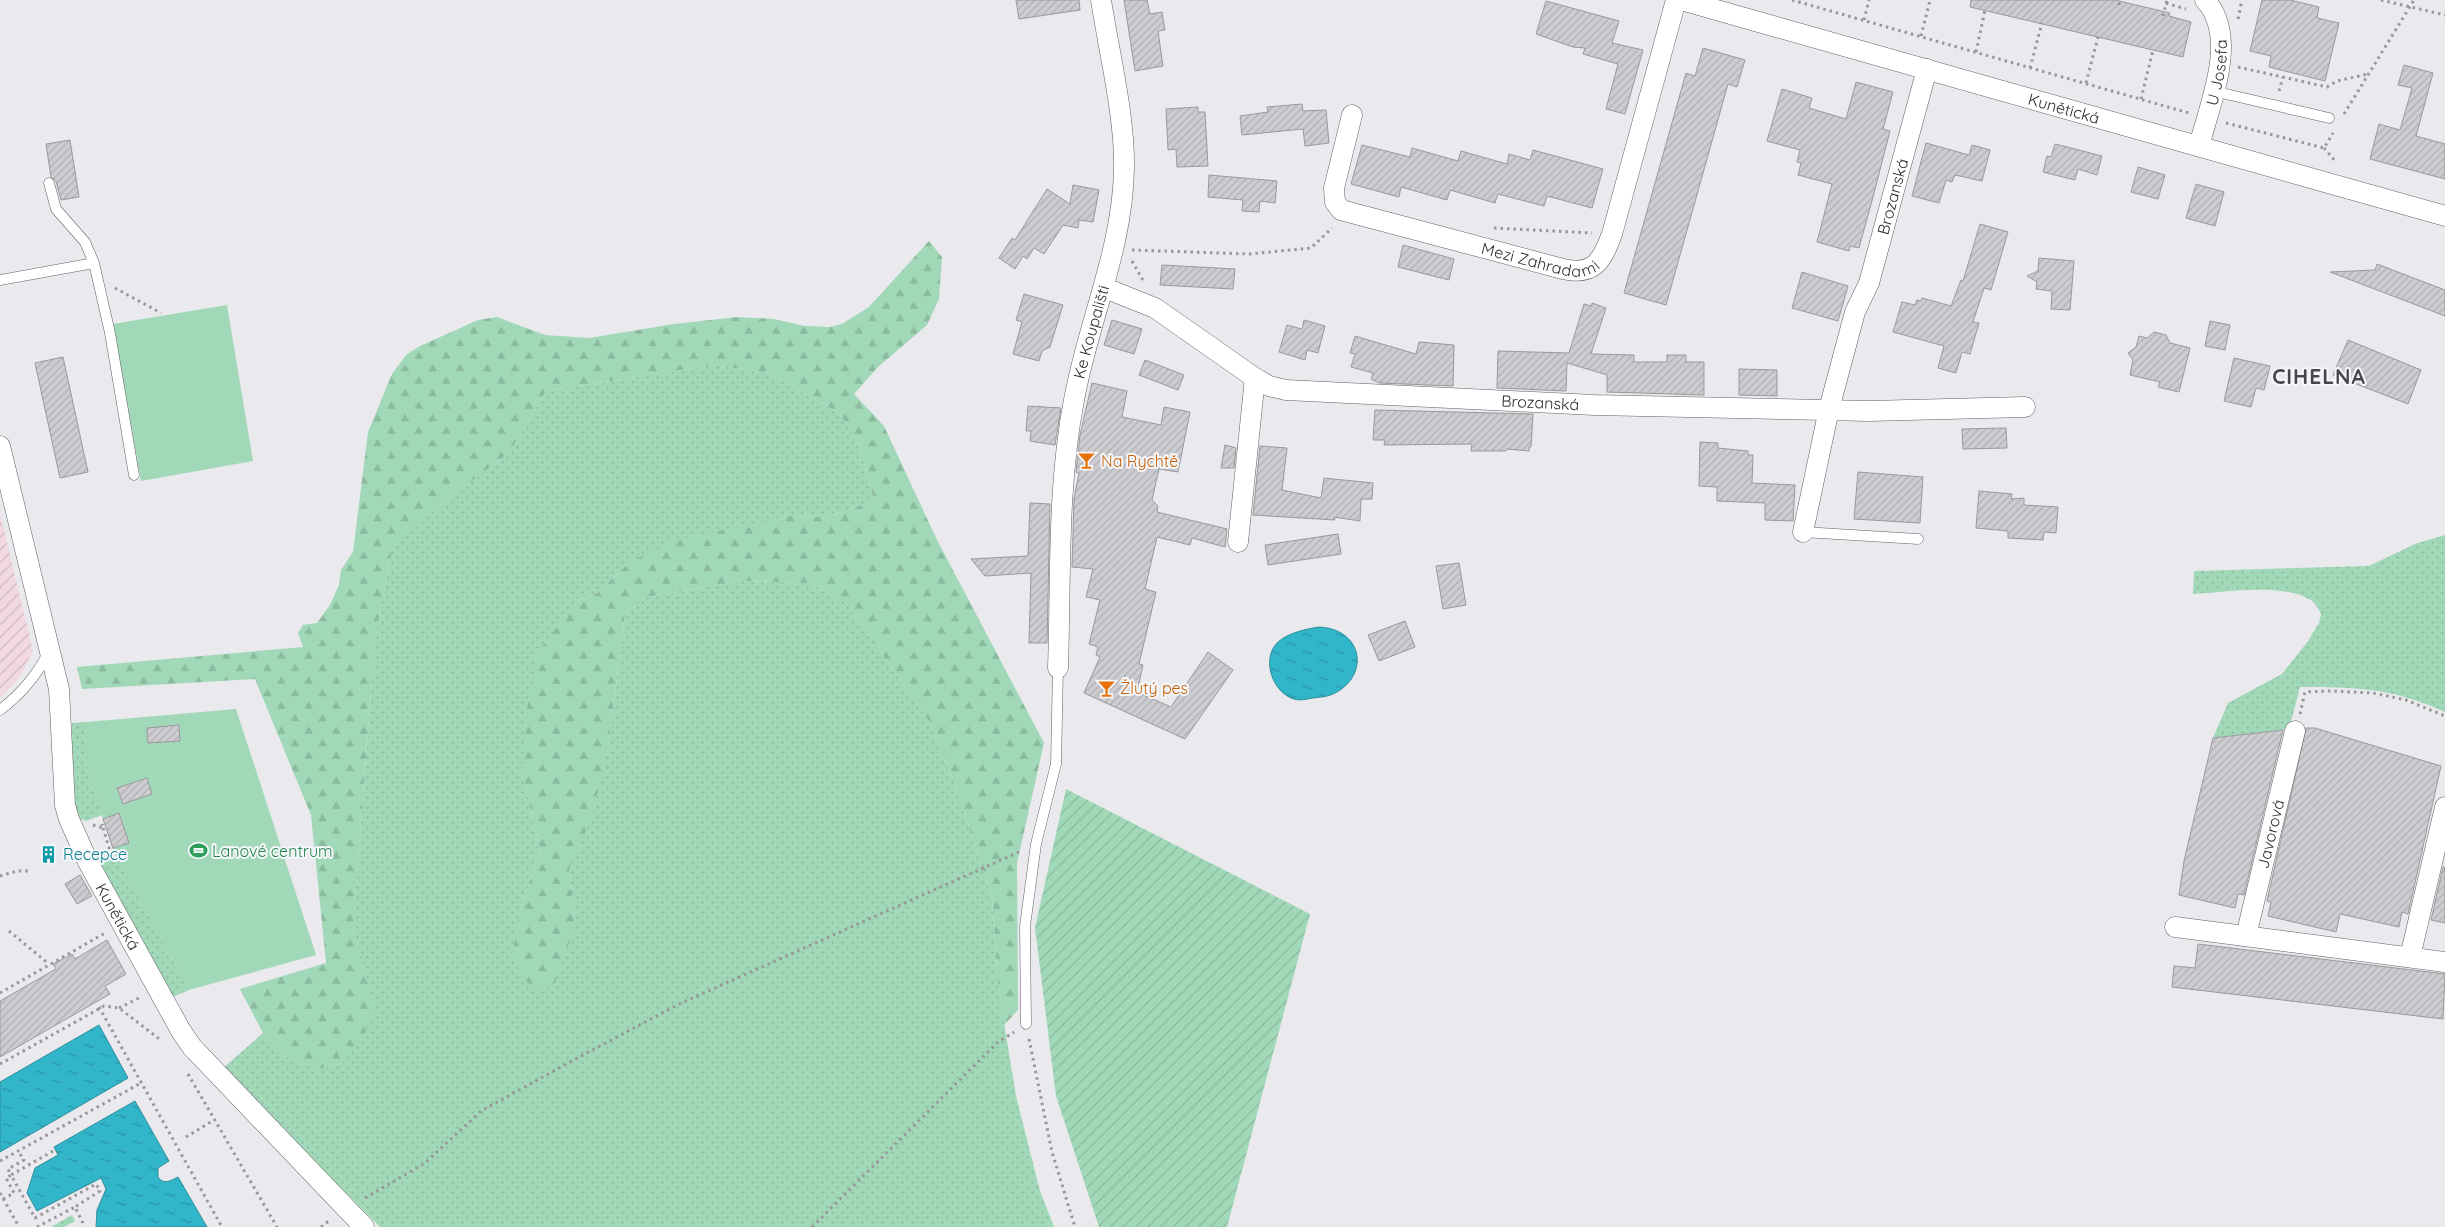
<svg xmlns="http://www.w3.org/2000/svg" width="2445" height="1227" viewBox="0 0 2445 1227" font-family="Quicksand,sans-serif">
<defs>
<pattern id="industrial-furrows" width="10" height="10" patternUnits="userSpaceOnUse" patternTransform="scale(1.25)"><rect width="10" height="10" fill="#f2d8df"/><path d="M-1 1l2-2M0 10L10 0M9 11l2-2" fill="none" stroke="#d0bac0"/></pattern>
<pattern id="grass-dots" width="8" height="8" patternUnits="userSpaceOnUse" patternTransform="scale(1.25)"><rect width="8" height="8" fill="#a1d8b7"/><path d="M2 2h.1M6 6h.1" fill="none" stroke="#8bba9e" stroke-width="1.8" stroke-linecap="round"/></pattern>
<pattern id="forest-firs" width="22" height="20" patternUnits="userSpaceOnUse" patternTransform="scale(1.25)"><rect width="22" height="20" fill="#a1d8b7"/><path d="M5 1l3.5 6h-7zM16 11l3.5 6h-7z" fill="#8bba9e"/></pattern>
<pattern id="garden-furrows" width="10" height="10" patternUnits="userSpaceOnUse" patternTransform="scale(1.25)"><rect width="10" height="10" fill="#a1d8b7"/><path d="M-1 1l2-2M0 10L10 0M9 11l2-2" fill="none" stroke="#8bba9e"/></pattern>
<pattern id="water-ripples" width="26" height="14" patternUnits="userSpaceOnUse" patternTransform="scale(1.25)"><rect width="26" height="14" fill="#31b6c9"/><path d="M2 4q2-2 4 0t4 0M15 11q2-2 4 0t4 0" fill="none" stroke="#2a94a4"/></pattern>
<pattern id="building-hatch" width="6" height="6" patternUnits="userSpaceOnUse" patternTransform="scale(1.25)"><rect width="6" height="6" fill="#cdcdd1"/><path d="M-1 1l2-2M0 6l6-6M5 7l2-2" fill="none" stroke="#b0b0b4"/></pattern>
</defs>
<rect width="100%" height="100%" fill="#e9e9ee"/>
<!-- industrial -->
<path fill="url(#industrial-furrows)" d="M0,513L33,651L20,677L0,698Z"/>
<!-- grass -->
<path fill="url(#grass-dots)" d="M713,365L769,373L839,413L858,441L874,501L827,517L787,516L630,562L597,593L578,601L522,772L540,850L520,911L576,923L569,869L608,749L625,614L646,597L742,581L810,583L846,603L929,721L954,781L992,898L998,986L1016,1096L1040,1191L1054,1227H380L222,1069L263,1033L285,1056L319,1069L342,1063L374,1007L353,927L375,640L392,549L440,505L509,453L546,391Z
M2445,535V712C2393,688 2356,687 2300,687L2289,729L2213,738L2228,703L2282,674L2308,641L2319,623L2321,614C2318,608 2315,602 2309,599C2280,583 2226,592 2193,594L2194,571L2369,566L2415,544Z
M87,722V770L102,815L86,821L73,816L72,723Z
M116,856L189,990L170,998L95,863Z
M72,1215L75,1221L64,1227H51Z"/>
<!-- forest -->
<path fill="url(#forest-firs)" d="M929,241L942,257L939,299L927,325L878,367L854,394L884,426L937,540L1044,743L1017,863L1018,1010L1004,1025L998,986L992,898L954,781L929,721L846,603L810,583L742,581L646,597L625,614L608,749L592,817L569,869L576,923L554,985L537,992L523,978L512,956L520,911L540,850L522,772L528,702L538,651L578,601L597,593L630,562L673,541L787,516L827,517L874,501L858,441L839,413L769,373L713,365L546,391L509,453L440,505L392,550L375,640L353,927L375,1007L364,1036L342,1063L319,1069L285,1056L263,1033L240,989L326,963L311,815L255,679L82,689L77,667L303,647L298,633L303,625L317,623L330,605L339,585L341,570L353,552L368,432L392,374L406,355L420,346L478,320L497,317L545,335L589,338L674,324L738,317L774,319L805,326L830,327L842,324L869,307Z"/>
<!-- park -->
<path fill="#a1d8b7" d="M227,305L253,461L141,481L113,324Z
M236,709L316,955L189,990L114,853L87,770V722Z"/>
<!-- garden -->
<path fill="url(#garden-furrows)" d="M1066,789L1310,914L1227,1227H1099L1056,1096L1035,928Z"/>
<!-- water -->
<path fill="url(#water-ripples)" stroke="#308d9b" d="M1319,627C1363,629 1370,675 1335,693C1328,697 1320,697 1313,698C1307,699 1300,701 1294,699C1273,693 1261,660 1277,643C1287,633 1306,629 1319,627Z
M99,1025L128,1078L0,1152V1082Z
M135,1101L169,1161L158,1168V1177C164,1185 170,1181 178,1177L207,1227H96L97,1210L106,1189L101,1178L37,1211L27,1193L35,1168L58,1155L54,1147Z"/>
<!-- building -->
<path fill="url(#building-hatch)" stroke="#99999d" d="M1016,0H1079L1080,10L1019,19Z
M1124,0H1147L1150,14L1162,12L1165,30L1158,31L1163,66L1135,71Z
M1971,0H2115L2170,13L2169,16L2191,22L2183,57L1970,7Z
M2262,0H2290L2319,7L2317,18L2339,23L2325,81L2269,67L2271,56L2250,51Z
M1546,1L1619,21L1612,43L1643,50L1625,114L1606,109L1618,64L1583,54L1585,48L1573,47L1536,34Z
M1703,48L1745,60L1737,87L1728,84L1666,305L1624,293L1686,73L1695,76Z
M2404,65L2433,73L2416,136L2445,144V179L2370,159L2379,124L2400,130L2412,88L2398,85Z
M1856,82L1893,92L1883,129L1890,131L1873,197L1859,248L1850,246L1849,251L1817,242L1832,184L1798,175L1801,163L1797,162L1800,150L1767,141L1782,89L1812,98L1809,108L1846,119Z
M1302,104L1303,111L1326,110L1329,143L1305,146L1303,129L1242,135L1240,116L1268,112L1267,107Z
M1198,107V112H1205L1208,166L1177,167L1176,149L1168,150L1166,109Z
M70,140L79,197L61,200L56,181L51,177L46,144Z
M1926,143L1969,155L1972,145L1990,150L1982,181L1955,175L1952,182L1946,180L1939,203L1912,196Z
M2055,144L2102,156L2097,175L2078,169L2075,180L2043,172L2047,156L2051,157Z
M1362,145L1410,157L1412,148L1458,161L1461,151L1507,164L1509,154L1530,160L1533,150L1603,169L1592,208L1547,196L1544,206L1498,194L1495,203L1450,190L1447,200L1401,187L1399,197L1351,184Z
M2138,167L2165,175L2158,199L2131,192Z
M1209,175L1277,181L1275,203L1260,201L1259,212L1242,211L1243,200L1208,197Z
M2196,184L2224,192L2215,226L2186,218Z
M1073,185L1099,190L1093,222L1079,220L1078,228L1063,225L1044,254L1034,248L1027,259L1023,256L1015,269L999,258L1012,238L1015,240L1047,189L1070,204Z
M1980,224L2008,232L1991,290L1984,288L1973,322L1979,323L1970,354L1962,352L1956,373L1938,368L1944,346L1893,332L1902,302L1915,305L1917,300L1921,301L1922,298L1951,306L1961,280L1963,281Z
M1403,245L1454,259L1449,280L1398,267Z
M2039,258L2074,261L2070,310L2051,309L2052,291L2036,289L2037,282L2027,276L2038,271Z
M2377,264L2445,290V316L2330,272L2375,270Z
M1162,265L1235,269L1233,289L1160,285Z
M1802,272L1848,286L1838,321L1792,308Z
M1024,294L1063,305L1050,347L1042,351L1039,361L1013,354L1022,322L1016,320Z
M1592,303L1606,308L1591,354L1634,355V362H1667V355H1686V362H1704V395L1607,392V375L1567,363L1566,391L1497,388L1498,351L1569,353L1584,304L1591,306Z
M1112,320L1142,329L1134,354L1104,345Z
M1304,320L1325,326L1318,353L1307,350L1305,360L1279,352L1287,325L1302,329Z
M2210,321L2230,325L2225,350L2205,346Z
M2154,332L2166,335L2170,343L2190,348L2179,392L2158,387L2160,382L2130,375L2133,360L2128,353L2136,347L2139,336L2147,338Z
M1355,336L1416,354L1419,342L1454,345L1453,386L1379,383L1371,379L1373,373L1351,367L1355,354L1350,353Z
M2348,340L2421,370L2408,404L2333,375Z
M63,357L88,472L60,478L35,363Z
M2234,358L2270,366L2264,390L2256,388L2251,407L2224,401Z
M1145,360L1184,375L1178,390L1139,375Z
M1739,369L1777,370V396L1739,395Z
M1092,383L1127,391L1122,417L1161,425L1164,407L1190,412L1178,472L1159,469L1152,500L1158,506L1157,512L1227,529L1225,547L1192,538L1190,545L1157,537L1145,589L1156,592L1139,664L1143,665L1137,692L1171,707L1208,652L1233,670L1185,739L1084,693L1100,657L1096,655L1098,647L1089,644L1100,600L1086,597L1093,569L1072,567L1073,534L1074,499L1079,473L1076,472L1080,435Z
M1028,406L1061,408L1055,445L1030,441L1031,431H1026Z
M1375,410L1533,414L1531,447H1529V451L1507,449L1506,451H1471L1472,444L1384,445L1385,440H1373Z
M2006,428L2007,448L1963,449L1962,429Z
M1700,442L1718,443V448L1748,451V455H1753L1752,483L1795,485L1793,521L1765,520V503L1717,501V487L1699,486Z
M1225,445L1236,448L1234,468H1221Z
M1260,446L1287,448L1282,490L1321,498L1324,478L1373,483L1372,499H1361L1360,521L1334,517L1335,520L1253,515Z
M1858,472L1923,477L1920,523L1854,519Z
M1979,491L2012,494L2011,499L2024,498V505L2058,507L2056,533L2044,532L2043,540L2008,538V531L1976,528Z
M1030,503L1050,504L1047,643H1029L1031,573L985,576L971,559L1028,556Z
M1338,534L1341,554L1268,565L1265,545Z
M1459,563L1466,605L1443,609L1436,566Z
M1405,621L1415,647L1379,661L1368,635Z
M179,725L180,741L148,743L147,728Z
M2306,728H2315L2441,766L2408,914L2402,912L2399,927L2340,914L2336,932L2268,916L2271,902L2267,901Z
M2283,730L2244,895L2238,894L2235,908L2179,895L2184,861L2213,738Z
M147,778L152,794L123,804L117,788Z
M119,813L129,843L113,848L103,819Z
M2443,867H2445V923L2431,920Z
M80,875L92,896L77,904L65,884Z
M107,940L126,974L105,986L110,994L0,1057V1001L56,969L53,964L72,954L75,959Z
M2198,944L2445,974L2443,1019L2172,987L2174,966L2195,968Z"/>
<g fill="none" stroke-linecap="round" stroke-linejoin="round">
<defs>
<path id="lane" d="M2213,91L2329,118
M49,183L56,209L85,242L94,263L110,333L134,475
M0,280L94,263
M1803,532L1918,539
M0,710C21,694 36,677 48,653
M1026,1024L1025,926L1036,844L1056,764L1058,668"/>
<g id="street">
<path id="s1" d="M1681,0L2445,216"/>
<path id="s2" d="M1352,115L1334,188L1335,202L1341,210L1563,269C1594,276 1602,261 1612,234L1676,0"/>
<path id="s3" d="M2199,146C2210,103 2239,37 2205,0"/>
<path id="s4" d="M1105,288L1155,308L1255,378L1269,386L1286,390L1594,405L1869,411L2025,407"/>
<path id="s5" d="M0,446L59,689L65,805L69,819L88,862L181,1031L192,1047L364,1227"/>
<path id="s6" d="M1803,532L1829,409L1855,312L1869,283L1927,69"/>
<path d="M1238,542L1255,378"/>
<path id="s7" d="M1058,668C1061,579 1057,488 1074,400C1088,322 1123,249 1124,168C1125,117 1109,52 1101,0"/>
<path d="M2175,927L2445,962"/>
<path id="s8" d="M2246,936L2295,731"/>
<path d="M2410,957L2445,807"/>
</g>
</defs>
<!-- lane casing -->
<use href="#lane" stroke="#616165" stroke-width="11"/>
<!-- street casing -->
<use href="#street" stroke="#616165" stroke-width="21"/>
<!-- path -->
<path stroke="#97979a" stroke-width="3" stroke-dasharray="2.5 4" stroke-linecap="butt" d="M1792,0L2189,113
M2381,0L2445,15
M2166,3L2186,9
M2119,5L2120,0
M2163,16L2167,0
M2238,19L2242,0
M1864,20L1869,0
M1921,36L1930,0
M1976,52L1985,10
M2238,67L2327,87L2337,81L2368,74
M2030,68L2042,23
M2086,83L2098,37
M2279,91L2283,77
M2141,99L2153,50
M2344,114L2414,0
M2226,123L2324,148L2333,133
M2324,148L2336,162
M1494,228L1592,233
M1132,250L1249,254L1311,248L1332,228
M1132,261L1144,282
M115,288L161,313
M2300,714L2305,692L2330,691L2373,693L2406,700L2445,716
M93,825L103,828L102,824
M103,828L111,854
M0,876L17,871H28
M9,931L49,964
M0,993L105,933
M99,1007L222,1227
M119,1008L141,997
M1029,1039L1052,1152L1075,1227
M0,1064L104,1006L119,1008L162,1041
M188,1074L277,1227
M186,1137L214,1120
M53,1151L11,1175L35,1218L96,1184L100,1191L75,1207
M0,1161L141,1083
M0,1193L19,1227
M365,1198L425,1163L481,1111L570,1062L679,1004L1019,852
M3,1199L14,1193L6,1178L11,1175L8,1169L24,1160L18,1151
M37,1227L75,1207L85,1227
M321,1227L330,1220
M812,1227L997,1043L1014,1032"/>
<!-- lane -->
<use href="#lane" stroke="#fff" stroke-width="10"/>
<!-- street -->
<use href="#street" stroke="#fff" stroke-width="20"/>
</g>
<!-- icons -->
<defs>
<symbol id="bar-bare" viewBox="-9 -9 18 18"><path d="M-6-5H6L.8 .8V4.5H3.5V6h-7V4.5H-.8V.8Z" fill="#e8710a" stroke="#f6f7fb" stroke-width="2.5" paint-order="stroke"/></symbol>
<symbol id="stadium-bare" viewBox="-9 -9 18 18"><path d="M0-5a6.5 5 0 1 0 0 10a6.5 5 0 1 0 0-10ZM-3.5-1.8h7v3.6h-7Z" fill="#2e9e5b" stroke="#f6f7fb" stroke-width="2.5" paint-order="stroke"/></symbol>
<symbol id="building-bare" viewBox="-9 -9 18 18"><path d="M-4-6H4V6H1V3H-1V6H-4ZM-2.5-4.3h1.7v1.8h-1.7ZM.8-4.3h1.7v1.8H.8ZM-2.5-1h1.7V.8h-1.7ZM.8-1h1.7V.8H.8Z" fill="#0f9aa8" stroke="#f6f7fb" stroke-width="2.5" paint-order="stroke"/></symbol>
</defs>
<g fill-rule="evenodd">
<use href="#bar-bare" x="1074" y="448" width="25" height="25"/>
<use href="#bar-bare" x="1094" y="676" width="25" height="25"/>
<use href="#stadium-bare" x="186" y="838" width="25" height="25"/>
<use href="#building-bare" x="36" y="842" width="25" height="25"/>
</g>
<g text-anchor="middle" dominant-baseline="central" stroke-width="4" stroke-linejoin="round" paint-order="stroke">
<!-- street labels -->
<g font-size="16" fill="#2d2d2f" stroke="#f6f7fb">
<text stroke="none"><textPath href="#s3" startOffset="76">U Josefa</textPath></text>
<text stroke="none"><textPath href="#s1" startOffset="398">Kunětická</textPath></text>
<text stroke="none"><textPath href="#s6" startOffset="348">Brozanská</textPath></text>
<text stroke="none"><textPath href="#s2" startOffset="305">Mezi Zahradami</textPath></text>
<text stroke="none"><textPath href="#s7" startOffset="339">Ke Koupališti</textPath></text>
<text stroke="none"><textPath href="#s4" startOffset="464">Brozanská</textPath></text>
<text stroke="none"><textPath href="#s8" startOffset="105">Javorová</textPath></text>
<text stroke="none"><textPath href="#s5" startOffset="490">Kunětická</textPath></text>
</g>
<!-- food labels -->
<g font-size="16" fill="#c56008" stroke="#f6f7fb" text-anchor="start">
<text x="1101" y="461">Na Rychtě</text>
<text x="1120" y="688">Žlutý pes</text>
</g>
<!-- leisure labels -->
<g font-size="16" fill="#27864d" stroke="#f6f7fb" text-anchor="start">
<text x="212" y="851">Lanové centrum</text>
</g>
<!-- culture labels -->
<g font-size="16" fill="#0d838f" stroke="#f6f7fb" text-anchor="start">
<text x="63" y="854">Recepce</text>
</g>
<!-- district labels -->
<g font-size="21" font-weight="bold" letter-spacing="1" fill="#47474b" stroke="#f6f7fb">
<text x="2319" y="376">CIHELNA</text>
</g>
</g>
</svg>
